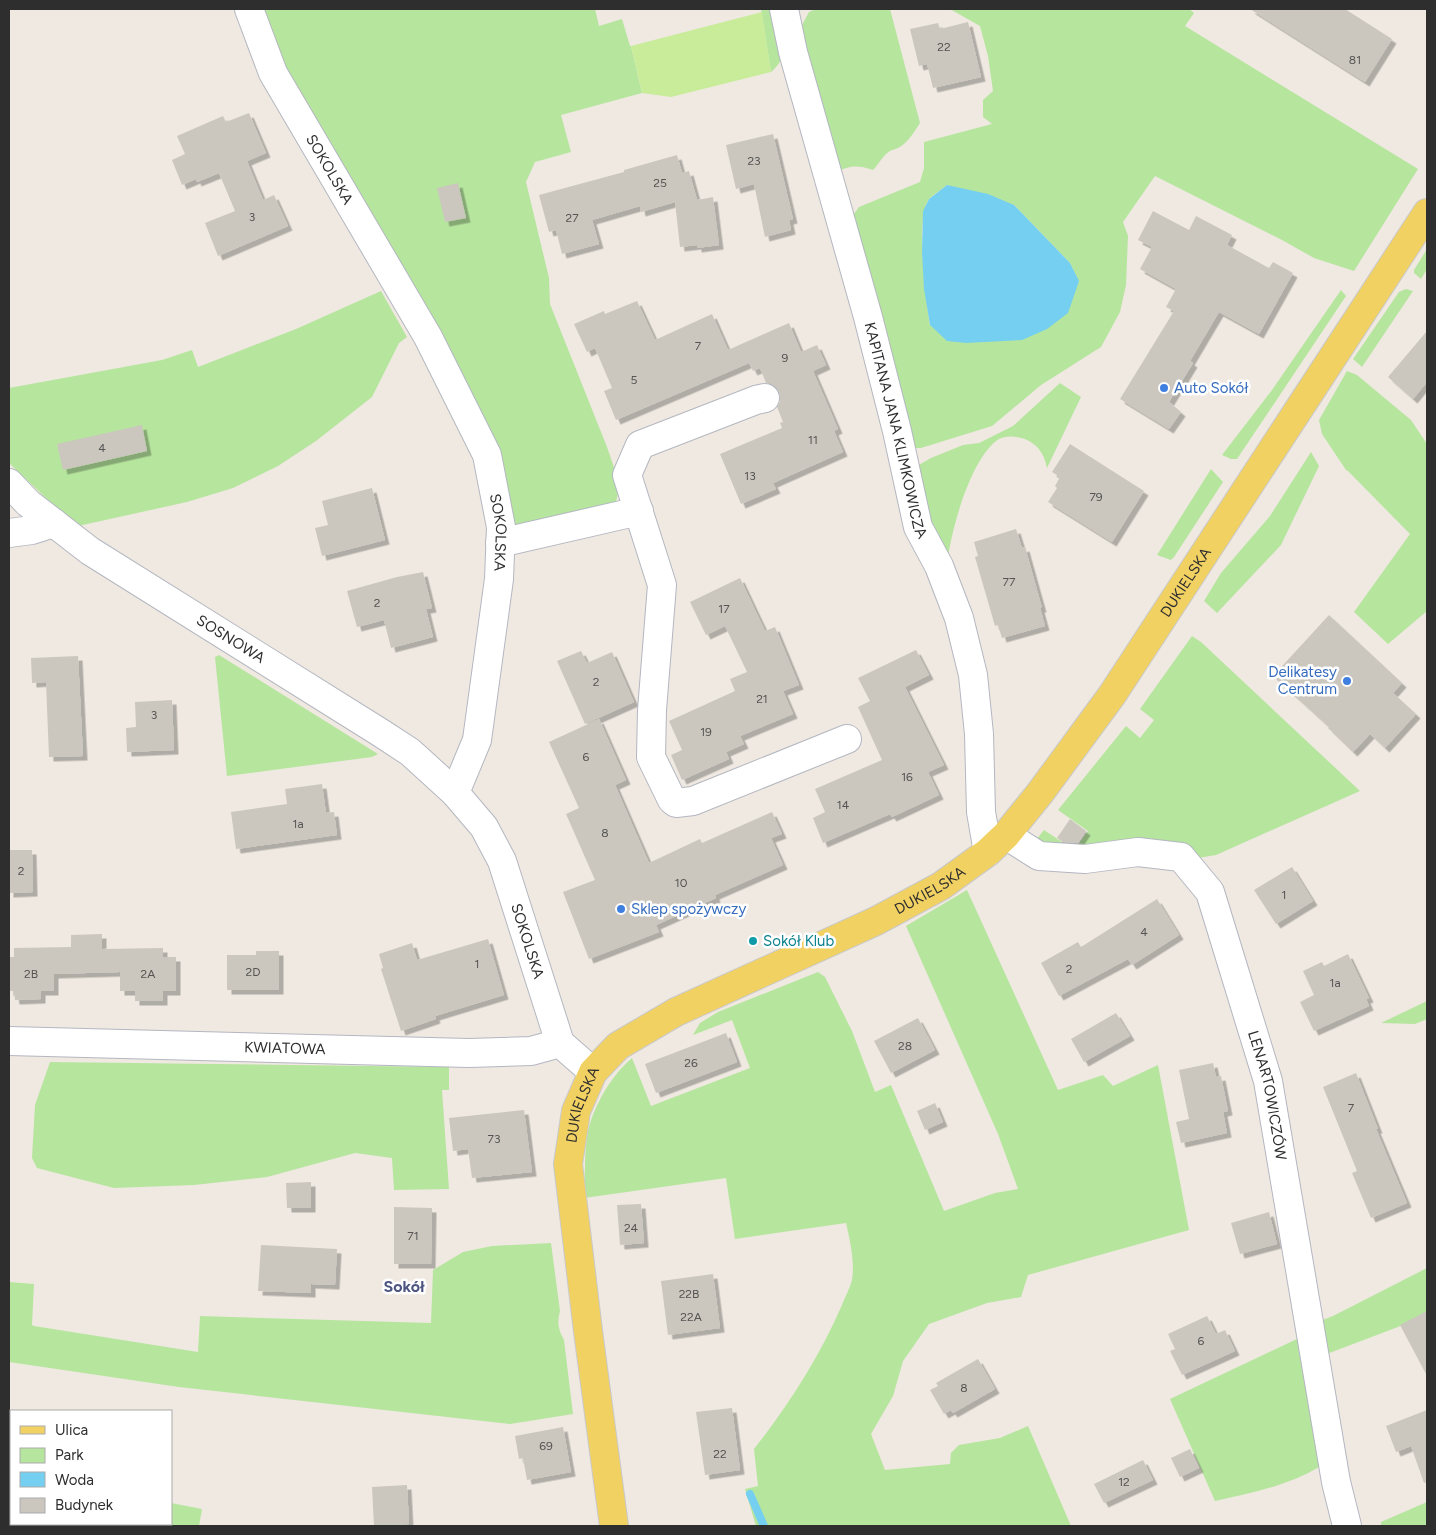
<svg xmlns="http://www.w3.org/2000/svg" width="1436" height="1535" viewBox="0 0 1436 1535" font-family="Figtree,sans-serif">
<defs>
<filter id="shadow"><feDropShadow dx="4.5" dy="4.5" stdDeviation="0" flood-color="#0004"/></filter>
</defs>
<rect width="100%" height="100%" fill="#efe9e1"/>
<!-- green -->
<path fill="#b6e59e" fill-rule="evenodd" d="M254,9H595L599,26L622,19L630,46H631L642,93L561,115L571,152L535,162L526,182L549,278L550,304L607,447L620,485L615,506L608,513L509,526L506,475L480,410L428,315L276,61Z
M761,9H778C783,32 793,54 771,72Z
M816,9H890L920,123C914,132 908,143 898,148C894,150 893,149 890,151C883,155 879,164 873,170C856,164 849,166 833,173L801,41L802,25L809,12Z
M950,9H1189L1194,13L1185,26L1418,169L1354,271L1314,258L1282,240L1155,176L1123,222L1128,236L1126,285L1120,312L1101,347L1041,385L992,426L921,448H912L850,219L859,207L920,182L924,168V142L992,124L983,117V100L993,91L988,56L980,26ZM947,185L1014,205L1070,263L1079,282L930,325C926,301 915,218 929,199C934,194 942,189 947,185Z
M1427,249V269L1421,279L1414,273V270Z
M1406,289L1413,291L1362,367L1353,359L1399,292Z
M1341,290L1346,296L1237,459H1231L1222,455L1272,390Z
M381,291L407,337L399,343L372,397L316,441L278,466L233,488L187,502L78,526L49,501L9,463V388L162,360L192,350L198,367L296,329Z
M1347,371L1357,375L1411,420L1427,444V611L1388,644L1354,612L1410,534L1348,471L1346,470L1322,434L1319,420Z
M1060,383L1081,397L1047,468C1044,453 1038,445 1025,439C1016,436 1004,435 996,441C969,463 951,531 947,564L910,470L931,458L963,445L979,443L1013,426Z
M1311,452L1319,466L1281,545L1217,613L1204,601L1221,573L1270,516Z
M1211,469L1223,482L1174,557L1171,560L1157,555Z
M1192,636L1201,642L1360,791L1216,855L1198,858L1137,849L1081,855L1041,853L1032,845L1044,830L1074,850L1088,831L1058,810L1126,726L1140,738L1154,720L1140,709Z
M219,655L378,754L372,757L227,776L215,657Z
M967,890L1058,1090L1103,1075L1113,1086L1158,1065L1189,1230L1028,1275L1021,1297L987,1303L929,1324L903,1361L893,1396L871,1434L885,1470L950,1464L951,1453L959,1445L1000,1438L1028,1426L1071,1526H756L745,1489L758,1486L754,1449C788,1406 820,1356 842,1305C845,1297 850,1288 852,1280C855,1263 850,1240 846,1223L735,1239L726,1178L584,1198C586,1174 583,1147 590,1123C598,1099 613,1074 632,1058L651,1106L750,1068L732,1020L693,1035L700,1023L718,1012L818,972L825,977L852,1031L875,1092L891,1085L944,1211L995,1193L1018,1189L998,1134L906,926Z
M1427,1001V1019L1415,1024L1381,1023Z
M50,1062L449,1067V1090H442L449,1189L394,1190L392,1158L355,1153L267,1177L194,1185L114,1188L37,1168L32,1158L35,1105Z
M551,1243L560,1311C557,1323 558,1329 564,1340L573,1414L510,1424L179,1387L9,1362V1282L34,1284L32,1325L34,1326L198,1352L200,1316L431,1323L433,1270L463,1252L492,1246Z
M1427,1268V1316L1324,1355L1315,1323L1333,1316Z
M1301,1337L1321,1460L1319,1467C1287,1486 1251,1493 1215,1501L1170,1399Z
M1427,1502V1526H1381V1522Z
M171,1503L202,1509L199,1526H19L21,1524H171Z"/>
<!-- pitch -->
<path fill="#c9ec9a" d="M762,12L771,72L671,97L642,93L631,46Z"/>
<!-- water -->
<path fill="#75cff0" d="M947,185L988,194L1014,205L1070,263L1079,281L1068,313L1047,329L1022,340L966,343L947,341L930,325L924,289L922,252L923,211L929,199Z"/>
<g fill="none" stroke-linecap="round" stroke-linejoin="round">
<!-- stream -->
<path stroke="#75cff0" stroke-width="8" d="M750,1494L764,1526"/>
</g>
<!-- building -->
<path fill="#cbc7bf" filter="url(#shadow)" d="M1250,9H1345L1392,39L1365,82Z
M968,22L981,77L933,88L927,64L919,66L910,29L938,23L940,29Z
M249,113L266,153L247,161L263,200L274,195L288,226L218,256L205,223L235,211L219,173L197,182L196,179L182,185L172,160L185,154L177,136L223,116L226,122Z
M773,134L793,219L789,220L791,230L765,237L754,184L736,189L726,145Z
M677,155L682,173L689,171L697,200L713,197L719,245L697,248V245L680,247L675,202L641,212L640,206L592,220L599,244L562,254L556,230L549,232L539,195L624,172V170Z
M458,183L466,218L445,222L437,188Z
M1153,211L1189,230L1196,216L1232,235L1227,245L1269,268L1273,262L1293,273L1259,334L1219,312L1190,361L1193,363L1169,402L1181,412L1169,429L1120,399L1174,311L1166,307L1176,289L1140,269L1152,247L1138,240Z
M637,301L655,340L712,314L728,350L789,323L801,352L817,345L826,365L813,371L838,429L834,431L843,452L773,483L776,489L741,504L720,454L782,428L780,423L783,422L777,407L780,402V395L777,388L770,383H766L760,368L753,371L749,363L616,420L604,391L612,388L595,348L587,352L574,324L604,311L605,314Z
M1427,331V382L1413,399L1388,377Z
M142,425L147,451L63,470L57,444Z
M1070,444L1144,491L1112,542L1048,502L1057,488L1055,486L1060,477L1052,472Z
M372,488L385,540L322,556L315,528L328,525L322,501Z
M1016,529L1022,548L1025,547L1042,608H1040L1045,626L1002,638L998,625L995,626L975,557L978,556L974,542Z
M423,572L432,608L426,609L433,637L391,648L384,620L357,627L347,591L397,577Z
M740,578L765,631L775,627L799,685L783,691L793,714L740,736L744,744L726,752L729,759L682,780L671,755L682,750L669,721L735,691L730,679L747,672L725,626L706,635L690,602Z
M1329,615L1402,683L1393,693L1416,714L1385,748L1370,734L1353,752L1328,728L1329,727L1273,676Z
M916,650L929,675L905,687L944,765L928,772L939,795L892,817L890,814L823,843L813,818L825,812L815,789L882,760L858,707L870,701L858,678Z
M581,651L587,663L612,652L634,702L585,724L557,661Z
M78,656L83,756L49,757L46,682L32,683L31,658Z
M172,700L174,750L127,752L126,728L136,727L135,702Z
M599,719L626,780L615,785L649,863L700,839L702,843L772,812L782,834L771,838L783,865L715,895L716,898L656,925L659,932L589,959L563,892L595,880L566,814L579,808L549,742Z
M322,784L326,813L334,812L337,835L236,849L231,812L287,804L285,789Z
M1070,819L1086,831L1078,843L1063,842L1057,838Z
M9,850H32L33,892L9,893Z
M1292,867L1313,901L1276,924L1254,890Z
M1157,899L1179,935L1132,965L1128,959L1059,996L1041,963L1078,942L1081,947Z
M102,934V949L163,948V957H176V991H163V1001H135V991H120V972L54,974V991H41V999L15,1000L14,991H9V957H14V948L71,947V935Z
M488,939L504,995L435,1016L436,1019L401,1031L381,969L383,968L379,954L412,943L417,960Z
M256,951H279V990H227V955H256Z
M1348,954L1369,998L1366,999L1369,1006L1314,1031L1300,1002L1314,995L1303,971L1322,962L1324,966Z
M1116,1013L1130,1036L1084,1062L1071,1039Z
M918,1018L935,1050L891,1073L874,1041Z
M726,1033L737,1062L656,1093L645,1064Z
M1213,1063L1216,1077L1221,1076L1228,1111L1223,1112L1227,1133L1181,1143L1176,1122L1189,1119L1179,1070Z
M1356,1073L1378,1129H1376L1407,1203L1371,1218L1352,1173L1357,1171L1323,1087Z
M935,1103L943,1122L925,1130L917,1111Z
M524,1110L532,1172L472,1178L468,1149L453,1151L449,1118Z
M311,1182V1208H287L286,1183Z
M641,1204L644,1243L620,1245L617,1205Z
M394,1207L432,1208L431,1264H394Z
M1269,1212L1277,1244L1240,1254L1231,1223Z
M261,1245L337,1249L335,1285L311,1284V1293L258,1291Z
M713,1274L720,1328L668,1335L661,1281Z
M1427,1311V1376L1400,1325Z
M1207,1316L1216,1334L1225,1330L1235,1351L1182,1375L1170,1351L1175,1349L1168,1334Z
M978,1359L995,1389L953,1413L951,1410L944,1414L930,1390L938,1386L936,1383Z
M732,1408L740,1470L705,1475L696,1412Z
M1427,1410V1482L1424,1483L1411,1446L1396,1452L1386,1426Z
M563,1427L571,1472L527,1480L523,1458L519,1459L515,1436Z
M1190,1449L1199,1468L1180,1477L1171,1458Z
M1143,1460L1153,1480L1104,1503L1094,1484Z
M407,1485L409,1524L374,1526L372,1487Z"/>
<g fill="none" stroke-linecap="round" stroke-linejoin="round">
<defs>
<g id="minor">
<path id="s1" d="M249,9L273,73L428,337L487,455L501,527L499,579L477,740L455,793"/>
<path id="s2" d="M784,9L793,52L868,317L897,431L918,527L939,566L959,618L973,675L979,734L981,812L988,852"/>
<path d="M765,398L756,400L640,445L627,475L662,585L652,710L651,757L672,800L676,803L693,801L847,739"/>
<path id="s3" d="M9,483L28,503L90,551L381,733L410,752L455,793L484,827L502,861L560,1043L593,1072"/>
<path d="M9,533L32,530L54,523"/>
<path d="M500,543L639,511"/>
<path id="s4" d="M1006,835L1039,856L1085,859L1138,852L1181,857L1210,892L1268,1081L1336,1482L1347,1526"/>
<path id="s5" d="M9,1041L469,1053L531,1051L560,1043"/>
</g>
<g id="major">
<path id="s6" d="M614,1526L588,1331L568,1164L576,1111L593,1072L618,1046L676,1012L876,921L941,886L988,852L1006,835L1040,793L1112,695L1427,213"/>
</g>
</defs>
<!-- minor casing -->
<use href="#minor" stroke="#b4b7c1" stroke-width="30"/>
<!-- major casing -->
<use href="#major" stroke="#c9c9c9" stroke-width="30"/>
<!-- minor -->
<use href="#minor" stroke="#fff" stroke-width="28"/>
<!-- major -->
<use href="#major" stroke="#f2d163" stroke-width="28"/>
</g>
<!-- markers -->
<g fill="#3f7fe0" stroke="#fff" stroke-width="2">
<circle cx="1164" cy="388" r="5"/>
<circle cx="1347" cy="681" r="5"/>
<circle cx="621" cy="909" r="5"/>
</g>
<circle fill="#0f9aa8" stroke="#fff" stroke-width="2" cx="753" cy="941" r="5"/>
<g text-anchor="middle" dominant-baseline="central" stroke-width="5" stroke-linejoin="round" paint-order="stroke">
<!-- number labels -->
<g font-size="12" fill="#555452">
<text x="944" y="47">22</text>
<text x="1355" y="60">81</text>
<text x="754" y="161">23</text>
<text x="660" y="183">25</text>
<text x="252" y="217">3</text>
<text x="572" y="218">27</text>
<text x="698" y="346">7</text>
<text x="785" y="358">9</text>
<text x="634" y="380">5</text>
<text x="813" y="440">11</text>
<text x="102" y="448">4</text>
<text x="750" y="476">13</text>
<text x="1096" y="497">79</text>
<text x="1009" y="582">77</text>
<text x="377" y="603">2</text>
<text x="724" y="609">17</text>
<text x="596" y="682">2</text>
<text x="762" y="699">21</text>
<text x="154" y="715">3</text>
<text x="706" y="732">19</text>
<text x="586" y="757">6</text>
<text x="907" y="777">16</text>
<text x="843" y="805">14</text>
<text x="298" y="824">1a</text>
<text x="605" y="833">8</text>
<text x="21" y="871">2</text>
<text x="681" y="883">10</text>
<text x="1284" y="895">1</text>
<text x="1144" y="932">4</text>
<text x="477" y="964">1</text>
<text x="1069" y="969">2</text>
<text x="253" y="972">2D</text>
<text x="31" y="974">2B</text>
<text x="148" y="974">2A</text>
<text x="1335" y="983">1a</text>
<text x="905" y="1046">28</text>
<text x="691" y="1063">26</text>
<text x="1351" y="1108">7</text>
<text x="494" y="1139">73</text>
<text x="631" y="1228">24</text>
<text x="413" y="1236">71</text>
<text x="689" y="1294">22B</text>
<text x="691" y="1317">22A</text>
<text x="1201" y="1341">6</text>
<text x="964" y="1388">8</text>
<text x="546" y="1446">69</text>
<text x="720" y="1454">22</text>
<text x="1124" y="1482">12</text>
</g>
<!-- street labels -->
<g font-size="15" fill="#2e2e2e" stroke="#fff">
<text stroke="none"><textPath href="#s1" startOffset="180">SOKOLSKA</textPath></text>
<text stroke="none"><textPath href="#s2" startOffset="436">KAPITANA JANA KLIMKOWICZA</textPath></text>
<text stroke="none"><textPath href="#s1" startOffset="585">SOKOLSKA</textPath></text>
<text stroke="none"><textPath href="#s6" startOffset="1251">DUKIELSKA</textPath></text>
<text stroke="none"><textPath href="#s3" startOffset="272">SOSNOWA</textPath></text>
<text stroke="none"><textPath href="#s6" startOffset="846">DUKIELSKA</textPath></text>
<text stroke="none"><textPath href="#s3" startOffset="712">SOKOLSKA</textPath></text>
<text stroke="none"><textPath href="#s5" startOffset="276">KWIATOWA</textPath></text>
<text stroke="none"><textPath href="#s4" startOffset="439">LENARTOWICZÓW</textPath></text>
<text stroke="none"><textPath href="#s6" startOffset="426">DUKIELSKA</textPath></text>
</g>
<!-- shop labels -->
<g font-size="15" fill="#366cbe" stroke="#fff" text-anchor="start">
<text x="1174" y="388">Auto Sokół</text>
<text x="1337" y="672" text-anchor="end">Delikatesy<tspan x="1337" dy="17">Centrum</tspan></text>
<text x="631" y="909">Sklep spożywczy</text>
</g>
<!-- culture labels -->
<g font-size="15" fill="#0d838f" stroke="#fff" text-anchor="start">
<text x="763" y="941">Sokół Klub</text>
</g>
<!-- neighbourhood labels -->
<g font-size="16" font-weight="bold" fill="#4d5680" stroke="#fff">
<text x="404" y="1286">Sokół</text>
</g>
</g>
<!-- border -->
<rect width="1436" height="1535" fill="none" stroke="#2e2e2e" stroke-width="20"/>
<!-- legend -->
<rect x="10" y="1410" width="162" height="115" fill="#ffffff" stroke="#ababab"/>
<rect x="20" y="1426" width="25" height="8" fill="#f2d163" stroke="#ababab"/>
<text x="55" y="1435" font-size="15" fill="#2e2e2e">Ulica</text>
<rect x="20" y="1448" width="25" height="15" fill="#b6e59e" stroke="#ababab"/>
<text x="55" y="1460" font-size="15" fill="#2e2e2e">Park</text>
<rect x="20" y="1472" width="25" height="15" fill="#75cff0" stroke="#ababab"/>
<text x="55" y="1485" font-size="15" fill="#2e2e2e">Woda</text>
<rect x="20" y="1498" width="25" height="15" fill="#cbc7bf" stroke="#ababab"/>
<text x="55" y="1510" font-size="15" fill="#2e2e2e">Budynek</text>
</svg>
